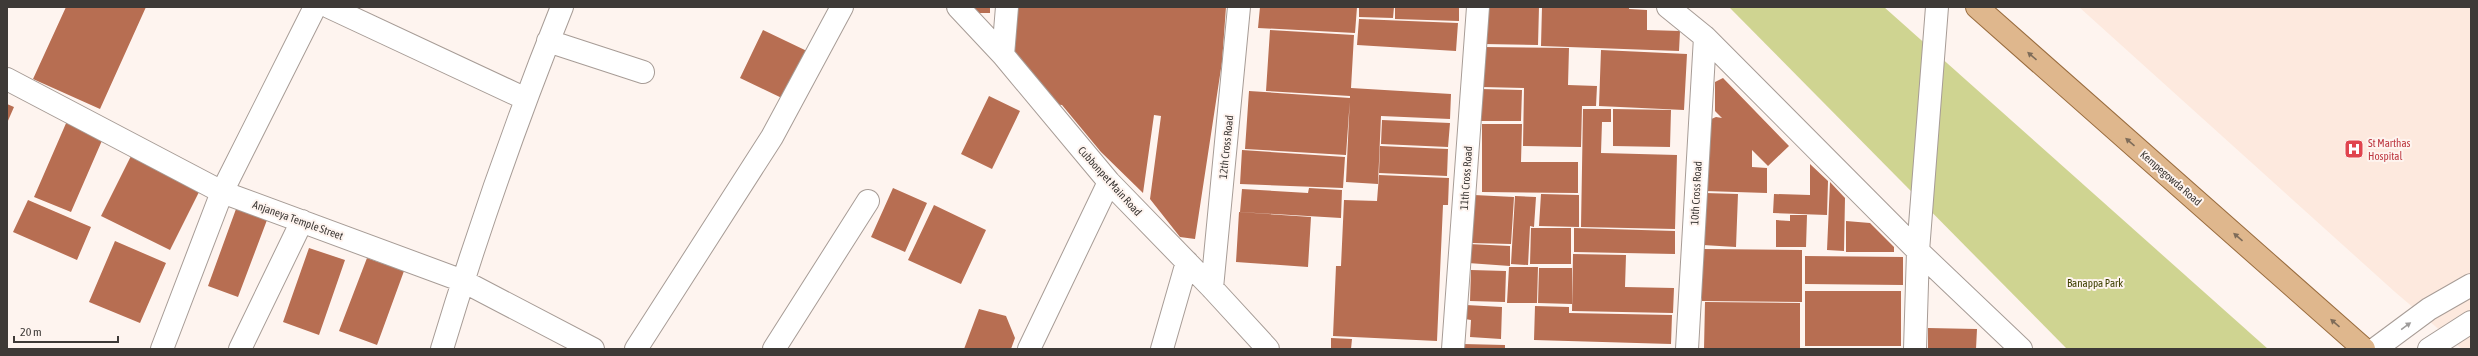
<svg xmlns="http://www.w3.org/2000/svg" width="2478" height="356" viewBox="0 0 2478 356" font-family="'Asap Condensed',sans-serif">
<rect width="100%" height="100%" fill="#fef4ef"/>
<!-- built -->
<path fill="#fde9de" d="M2079,7H2471V349H2462L2395,292Z"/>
<!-- green -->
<path fill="#cfd491" d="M1729,7H1884L2268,349H2067Z"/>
<!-- building -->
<path fill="#b76e52" d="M66,7H146L100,109L33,79Z
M971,7H990V13H975Z
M1018,7H1226L1222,62L1195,239L1180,237L1150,199L1161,116L1154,115L1143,193L1101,152L1062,105L1051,104L1014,61Z
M1260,7H1357L1355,33L1258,28Z
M1359,7H1394L1393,18L1359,17Z
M1395,7H1459V21L1395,19Z
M1485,7H1539L1538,45L1484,44Z
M1542,7H1629V9L1647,10V30L1680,31L1679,51L1541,46Z
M1359,19L1458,23L1456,51L1357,45Z
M763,30L809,52L786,100L740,78Z
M1270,30L1354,35L1351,88L1451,94L1450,119L1381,116L1378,184L1346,182L1350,96L1266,91Z
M1483,47L1569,48L1568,85L1597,86L1596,106H1582L1581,147L1523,146L1524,88L1482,87Z
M1601,50L1687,54L1684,110L1599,106Z
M1723,78L1789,146L1768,166L1752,150V167L1767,168V193L1705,191L1709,120L1716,117L1722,118L1715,111V82Z
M1480,89L1522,90L1521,121H1479Z
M1249,91L1350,98L1346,155L1245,149Z
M989,96L1020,111L992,169L961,154Z
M7,104L14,107L7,123Z
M1583,109H1611V122H1602L1601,153L1677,155L1675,229L1581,227Z
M1613,109L1671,110L1670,147L1613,146Z
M1382,120L1450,123L1448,147L1381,144Z
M67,121L104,136L71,212L34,197Z
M1482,124H1522L1521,162H1578V193L1482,192Z
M1380,146L1448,149L1447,176L1379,173Z
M1242,150L1345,157L1343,188L1240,184Z
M132,154L201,188L170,250L101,216Z
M1810,164L1828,181L1827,215L1773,213L1774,194L1810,195Z
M1379,175L1449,178L1448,205H1443L1437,341L1333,336L1336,266H1341L1344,200L1377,201Z
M1830,182L1845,198L1844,251L1827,250Z
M893,188L927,203L905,252L871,237Z
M1309,188L1342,190L1341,218L1240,212L1242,189L1308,193Z
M1705,193L1738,194L1736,247L1703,245Z
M1541,194L1579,195V227L1539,226Z
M1474,195L1514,197L1511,244L1471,243Z
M1515,196L1536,197L1534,227L1530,226L1528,265L1511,264Z
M28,200L91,227L77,260L13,232Z
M934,205L986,230L961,284L908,260Z
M236,209L267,220L238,297L208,286Z
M1239,212L1311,217L1308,267L1236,262Z
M1790,215H1807L1806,247H1776V220L1790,221Z
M1846,221L1870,223L1894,247V252H1846Z
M1531,228H1571V264H1530Z
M1574,228L1675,231V254L1574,252Z
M115,241L166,263L140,323L89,302Z
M1469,244L1510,246V266L1468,263Z
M309,248L345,260L319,335L283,322Z
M1702,249L1802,250V302L1702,301Z
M1573,254L1626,255L1625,287L1674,288L1673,313L1572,311Z
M1805,256L1903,257V285L1805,284Z
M367,258L404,271L377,345L339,331Z
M1509,267H1538L1537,303H1507Z
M1539,268H1572V304L1538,303Z
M1471,270L1506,271L1505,302L1470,301Z
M1805,291H1901V346H1805Z
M1705,302L1800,303V349H1704Z
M1466,305L1502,307L1501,339L1470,337L1471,320L1465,319Z
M1535,306L1569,307V313L1672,315L1671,344L1534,340Z
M979,309L1006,316L1015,338L1011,349H964Z
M1928,328L1977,329L1976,349H1928Z
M1331,338L1352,339L1351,349H1331Z
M1463,344L1505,345V349H1463Z"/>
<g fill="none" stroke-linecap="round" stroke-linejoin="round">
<defs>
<path id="minor" d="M329,7L526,99
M958,7L1003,55L1109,182L1212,288L1268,349
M1668,7L1705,37L1918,251L2021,349
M548,41L643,72
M1003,55L1007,7
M7,79L222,192L463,281L593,349
M1212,288L1239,7
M162,349L222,192L315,7
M240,349L302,221
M442,349C477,233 517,119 562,7
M636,349L772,137L842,7
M774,349L868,201
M1029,349L1109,182
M1162,349L1187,262
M1453,349L1478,7
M1687,349L1705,37
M1915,349L1918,251L1937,7
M2375,349L2429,309L2471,285
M2429,349L2471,322"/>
<path id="major" d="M1977,7L2364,349"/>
</defs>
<!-- minor casing -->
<use href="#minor" stroke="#a79c96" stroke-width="24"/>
<!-- major casing -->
<use href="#major" stroke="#996c3e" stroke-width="24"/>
<!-- minor -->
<use href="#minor" stroke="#fff" stroke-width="22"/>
<!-- major -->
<use href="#major" stroke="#dfb78d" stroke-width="22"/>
</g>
<!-- one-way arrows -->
<defs><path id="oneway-solid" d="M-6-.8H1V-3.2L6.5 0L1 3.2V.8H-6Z"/></defs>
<g fill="#7e6c59">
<use href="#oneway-solid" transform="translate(2032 56) rotate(-139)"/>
<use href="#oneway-solid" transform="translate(2130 142) rotate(-139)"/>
<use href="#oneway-solid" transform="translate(2238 237) rotate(-139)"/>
<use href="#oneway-solid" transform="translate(2335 323) rotate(-139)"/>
</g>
<use fill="#9e9c9b" href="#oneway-solid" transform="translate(2406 326) rotate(-36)"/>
<!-- icons -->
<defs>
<symbol id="hospital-square" viewBox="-11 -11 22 22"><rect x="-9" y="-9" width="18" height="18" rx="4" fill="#e0444e" stroke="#fef4ef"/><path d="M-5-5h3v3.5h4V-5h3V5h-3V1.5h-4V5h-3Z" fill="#fff"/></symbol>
</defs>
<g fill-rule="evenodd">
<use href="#hospital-square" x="2343" y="138" width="22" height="22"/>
</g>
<g text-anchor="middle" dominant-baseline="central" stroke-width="4" stroke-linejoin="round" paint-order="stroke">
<!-- health labels -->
<g font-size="11" fill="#be3a42" stroke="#fef4ef" text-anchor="start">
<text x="2368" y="143">St Marthas<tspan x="2368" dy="13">Hospital</tspan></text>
</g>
<!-- street labels -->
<g font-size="11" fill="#3e3a37" stroke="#fef4ef">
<text transform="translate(1226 147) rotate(-84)">12th Cross Road</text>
<text transform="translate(1466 178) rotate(-86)">11th Cross Road</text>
<text transform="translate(2171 178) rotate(41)">Kempegowda Road</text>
<text transform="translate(1110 181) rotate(48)">Cubbonpet Main Road</text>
<text transform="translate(1696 193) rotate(-87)">10th Cross Road</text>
<text transform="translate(298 220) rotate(20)">Anjaneya Temple Street</text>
</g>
<!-- park labels -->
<g font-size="11" fill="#3f4102" stroke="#fef4ef">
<text x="2095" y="283">Banappa Park</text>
</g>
</g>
<!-- border -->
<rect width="2478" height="356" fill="none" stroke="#3e3a37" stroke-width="16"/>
<!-- scale -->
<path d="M14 336v6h104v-6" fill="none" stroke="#3e3a37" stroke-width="2"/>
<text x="20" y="336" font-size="12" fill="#3e3a37" stroke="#fef4ef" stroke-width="3" paint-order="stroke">20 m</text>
</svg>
